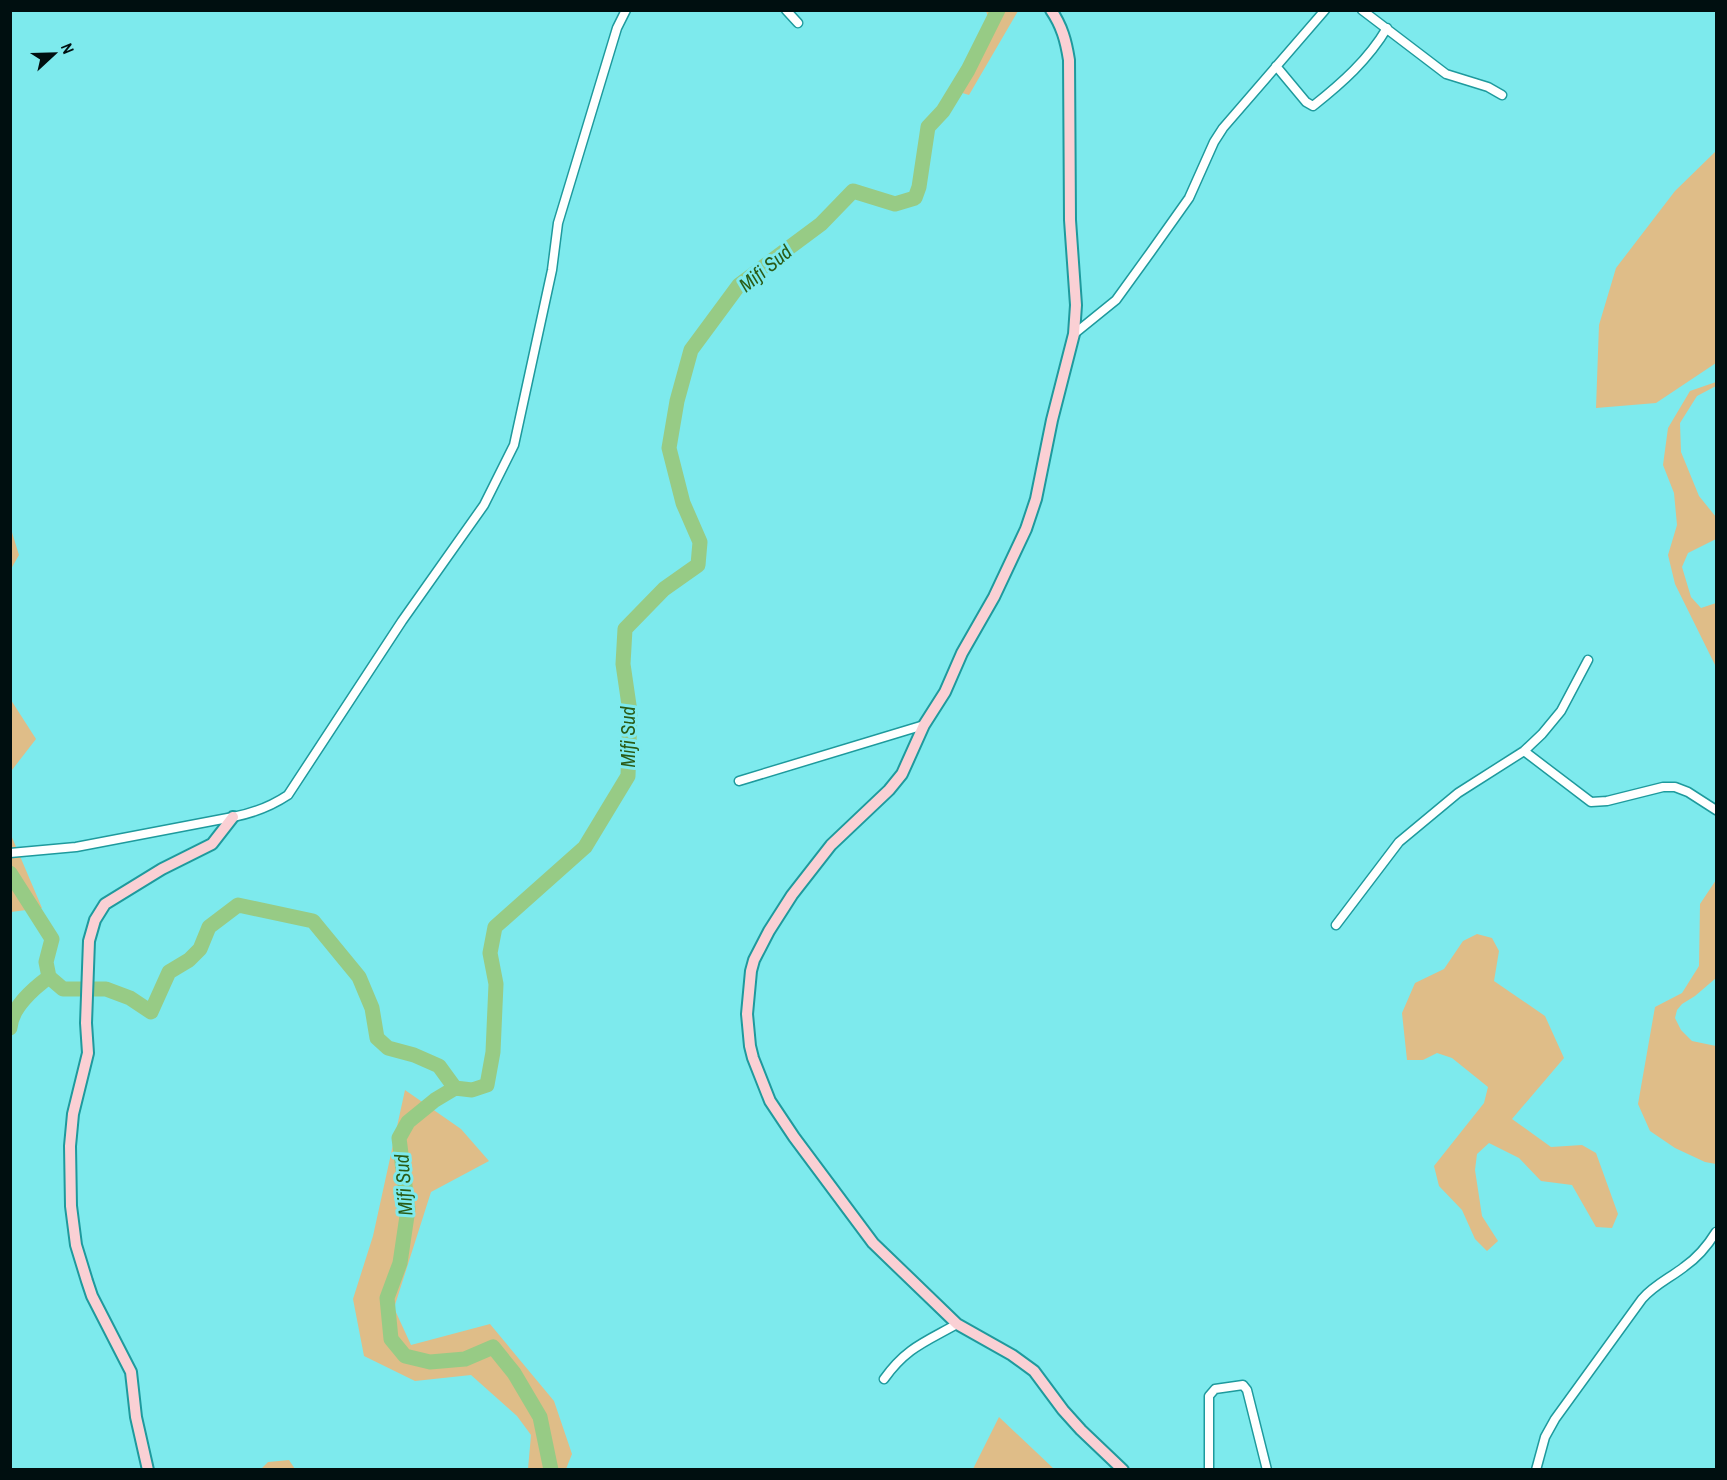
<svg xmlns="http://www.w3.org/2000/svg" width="1727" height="1480" viewBox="0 0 1727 1480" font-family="'Archivo Narrow',sans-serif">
<rect width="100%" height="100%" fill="#7deaed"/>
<!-- green -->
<path fill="#dfbd88" d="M986,11H1018L969,95L949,89L989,20Z
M1716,151V363L1656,403L1596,408L1599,325L1616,268L1675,191Z
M1716,382V386L1697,396L1680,423L1681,452L1699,496L1716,517V539L1688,553L1682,567L1691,597L1701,608L1716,603V667L1675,584L1668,555L1677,525L1674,493L1663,465L1668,428L1690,391Z
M11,529L19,555L11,569H10Z
M11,700L36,739L12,770L11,779Z
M11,835L42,908L11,912Z
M1716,880V978L1695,996L1682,1004L1677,1010L1675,1018L1681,1030L1692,1041L1716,1046V1164L1705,1162L1675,1148L1650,1131L1638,1104L1655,1007L1682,993L1699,966L1700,904Z
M1477,934L1492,938L1499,951L1494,981L1545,1016L1564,1058L1512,1119L1551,1147L1582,1145L1596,1153L1618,1214L1612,1228L1596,1227L1572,1185L1541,1181L1519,1158L1489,1143L1477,1154L1475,1170L1482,1216L1498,1241L1487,1251L1475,1239L1462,1210L1439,1186L1434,1166L1484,1103L1488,1087L1452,1058L1437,1053L1423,1060H1407L1402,1013L1415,983L1444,969L1463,941Z
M405,1090L461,1129L489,1161L431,1192L394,1308L411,1345L490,1324L554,1401L572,1454L566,1469H528L531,1435L517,1416L471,1375L415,1381L364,1356L353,1299L373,1236Z
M999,1417L1053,1468L1052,1469H973Z
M289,1460L295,1469H261L268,1462Z"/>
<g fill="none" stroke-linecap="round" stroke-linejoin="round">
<!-- river -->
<path stroke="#97cb85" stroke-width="15" d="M10,873L52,939L46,962L49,977L63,989H106L130,998L151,1012L169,972L189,960L200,949L209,927L238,905L313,921L359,977L372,1008L377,1038L388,1048L414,1055L439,1066L455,1088
M10,1028C11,1008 34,988 49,977
M551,1470L540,1417L514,1373L493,1347L465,1359L430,1362L405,1356L391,1339L387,1298L400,1263L408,1209L399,1138L408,1122L435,1100L455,1088L472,1090L487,1085L493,1052L496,984L490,953L495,927L585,847L628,776L630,712L623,664L625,629L664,589L698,565L700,542L683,503L669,448L677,401L691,350L739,285L821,224L853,191L895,204L915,198L919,187L928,127L943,111L968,70L998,10"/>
<defs>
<path id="street" d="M786,10L798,23
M1362,10L1446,74L1488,87L1502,95
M1276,66L1306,102L1313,106C1342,83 1368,60 1387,28
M1074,334L1116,300L1150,253L1189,198L1214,142L1223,128L1325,10
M1524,751L1591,802L1607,801L1663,787H1675L1688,792L1716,810
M739,781L924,725
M10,853L76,847L233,817C254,813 270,807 288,795L402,621L484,505L514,445L552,270L558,223L617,28L626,10
M1336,925L1399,842L1458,793L1524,751L1542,734L1561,711L1588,660
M884,1379C906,1348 925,1342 957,1324
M1209,1470V1396L1215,1389L1243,1385L1247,1390L1267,1470
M1536,1470L1545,1437L1555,1419L1642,1299C1654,1285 1670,1278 1684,1267C1697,1258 1708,1245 1716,1232"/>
<path id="secondary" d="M1051,10C1062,26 1066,41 1069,60L1070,220L1076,305L1074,334L1052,420L1036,499L1026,529L994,597L962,653L945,692L924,725L902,774L889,790L831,845L792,895L769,931L754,960L751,971L747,1014L750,1046L753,1058L770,1101L794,1137L873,1243L957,1324L1012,1355L1034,1371L1063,1410L1081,1430L1123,1470
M148,1470L136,1417L131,1372L92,1296L87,1281L76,1245L71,1206L70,1146L73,1114L88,1053L86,1023L89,941L95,920L105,904L162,869L212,844L233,817"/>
</defs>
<!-- street casing -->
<use href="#street" stroke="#1e9a9d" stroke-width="11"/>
<!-- secondary casing -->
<use href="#secondary" stroke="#1e9a9d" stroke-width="14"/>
<!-- street -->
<use href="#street" stroke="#fff" stroke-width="8"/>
<!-- secondary -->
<use href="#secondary" stroke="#fad0d4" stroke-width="10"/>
</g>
<g text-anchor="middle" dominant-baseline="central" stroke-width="6" stroke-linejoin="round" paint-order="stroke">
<!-- water labels -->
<g font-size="20" font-style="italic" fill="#2a5b16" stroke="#7deaed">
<text transform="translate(765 268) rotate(-39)">Mifi Sud</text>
<text transform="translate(627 737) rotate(-90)">Mifi Sud</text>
<text transform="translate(403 1185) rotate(-94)">Mifi Sud</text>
</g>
</g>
<!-- border -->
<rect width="1727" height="1480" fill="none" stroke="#000f10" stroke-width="24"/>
<!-- north arrow -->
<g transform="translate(54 54) rotate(68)" stroke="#7deaed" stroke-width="4.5" paint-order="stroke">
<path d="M0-4.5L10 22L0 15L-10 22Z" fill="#000f10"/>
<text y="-9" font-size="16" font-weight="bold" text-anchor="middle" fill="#000f10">N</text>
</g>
</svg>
